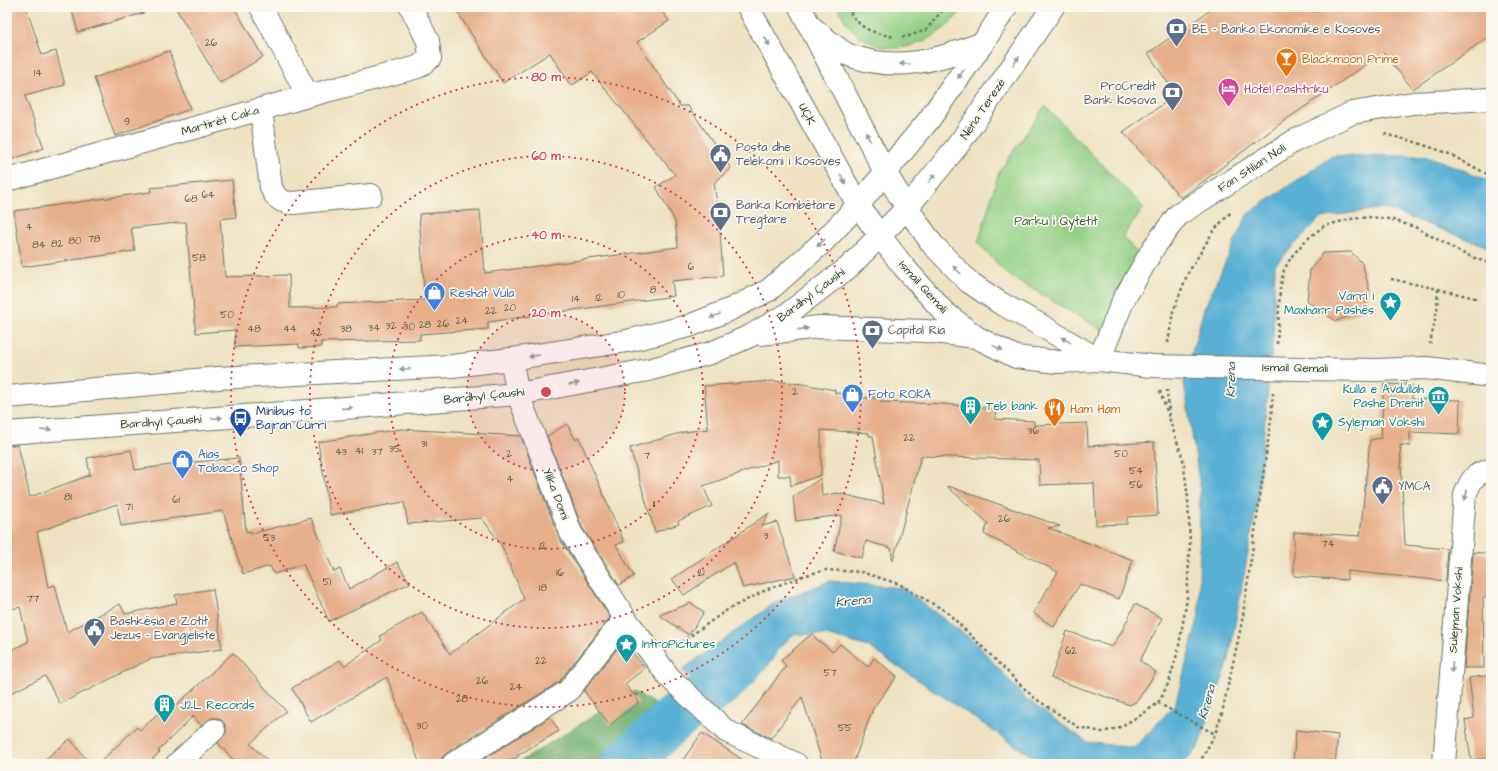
<svg xmlns="http://www.w3.org/2000/svg" width="1498" height="771" viewBox="0 0 1498 771" font-family="'Architects Daughter',sans-serif">
<rect width="100%" height="100%" fill="#fbf7ec"/>
<filter id="ink" filterUnits="userSpaceOnUse"><feTurbulence type="fractalNoise" baseFrequency=".025" numOctaves="2"/><feDisplacementMap in="SourceGraphic" scale="8" xChannelSelector="R" yChannelSelector="G"/><feConvolveMatrix kernelMatrix="1 2 1 2 8 2 1 2 1" color-interpolation-filters="sRGB"/></filter>
<filter id="wash" filterUnits="userSpaceOnUse"><feTurbulence type="fractalNoise" baseFrequency=".012" numOctaves="4" result="noise"/><feDisplacementMap in="SourceGraphic" scale="16" xChannelSelector="R" yChannelSelector="G"/><feGaussianBlur stdDeviation="0.9" result="paint"/><feColorMatrix in="noise" values="0 0 0 0 0 0 0 0 0 0 0 0 0 0 0 0 0 1.4 0 .05"/><feComposite in="paint" operator="in"/></filter>
<g filter="url(#wash)">
<rect width="100%" height="100%" fill="#eee2c2"/>
<!-- green -->
<path fill="#93d086" stroke="#59865d" d="M837,7H965C959,15 951,22 943,29C917,49 888,56 859,36C849,29 843,17 837,7Z
M1045,106L1144,208L1123,236L1140,257L1105,332L1007,274L978,243L999,172Z"/>
<!-- forest -->
<path fill="#76b273" stroke="#4a7854" d="M634,691L661,708L615,764H516Z"/>
<!-- water -->
<path fill="#58b0d5" stroke="#3c7684" d="M1332,156H1428L1491,181V248L1384,208L1320,218L1275,265L1273,335L1257,503L1228,663L1197,750L1182,764H1043L869,647L826,635L794,634L721,702L682,670L776,602L830,581L902,588L975,642L1026,699L1087,742L1134,748L1175,705L1199,616L1200,486L1184,382L1204,309L1247,215Z"/>
<g fill="none" stroke-linecap="round" stroke-linejoin="round">
<!-- river -->
<path stroke="#58b0d5" stroke-width="47" d="M624,764L627,763L669,723L723,681L754,647"/>
</g>
<g id="blocks">
<!-- building -->
<path fill="#e6ae89" d="M7,7H26L42,55L56,51L65,85L25,96L44,148L7,161Z
M71,7H143L144,13L78,32Z
M175,7H234L263,57L220,83Z
M454,7H659L669,21L637,42L680,106H688L731,168L714,183L719,215L723,276L672,281L674,296L488,322V329L420,334V340L321,342V347L299,348V344L235,347V330L196,333L186,222L131,228L135,251L22,267L14,211L151,192L150,188L232,180L236,217L220,219L225,277L289,275L290,308L337,307V304L425,300L419,214L480,210L485,273L678,247L675,221L656,187L675,175L592,72L571,86L550,53L503,83Z
M1215,7H1491V35L1413,89L1383,53L1281,123L1181,198L1123,132L1176,95L1148,53Z
M169,51L190,109L115,136L94,78Z
M1351,252L1362,263L1369,289L1364,310L1336,321L1307,301L1310,270L1323,253Z
M773,381L803,384L835,390V393L864,395L863,398H881V402L943,404L996,409L995,419L1034,421V425L1087,423L1088,446L1154,442L1158,515L1127,517V524L1096,525L1094,483L1040,485L1039,460L921,456L893,561L891,548L866,541L862,558L834,551L842,515L796,521L793,497L821,478L822,496L837,493L884,504L873,436H869V433L821,430V475L791,486L790,476H778V460L703,486L712,506L678,521L679,524L655,532L630,448L684,432L708,429L704,386Z
M1384,384L1412,385V399L1460,400L1459,434L1410,432V446L1400,445L1405,545L1448,549L1446,581L1347,571V580L1294,576V532L1360,536L1370,440L1381,438Z
M567,424L576,440L579,438L624,542L616,545L634,576L619,585L582,527L547,436Z
M401,429L521,436L559,538L610,617L559,682L446,753L442,758L441,764H420L387,677L311,722L292,688L340,660L344,666L382,640L380,636L422,612L450,654L524,599L502,546L482,518L408,524L404,502L330,515L318,442Z
M7,445H18L30,497L90,475L87,458L131,450L135,470L184,463L239,458L246,532L250,531L251,534L311,518L334,572L340,569L349,589L397,562L410,583L329,621L303,564L274,574L270,566L243,574L223,511L121,526L117,504L37,532L48,587L55,585L67,632L120,604L125,614L177,603L175,595L213,589L222,649L150,659L60,704L45,676L7,695V652L28,642L20,607L7,610Z
M948,486L1060,526L1048,528L1133,560L1119,599L1080,584L1054,627L1033,613L1058,572L984,534L988,523L948,487Z
M769,513L762,526L777,522L795,576L743,588L734,562L684,595L672,579Z
M1473,552L1491,554V598L1483,597L1484,668H1464Z
M691,603L704,612L689,635L659,615Z
M1135,604L1162,618L1140,661L1156,672L1137,701L1130,705L1051,678L1067,631L1112,647L1121,633Z
M813,633L815,638L833,652L840,644L868,667L874,658L897,676L873,708L853,764H823L802,697L771,738L742,725L786,666L781,660Z
M623,641L645,668L625,684L639,702L610,725L584,691Z
M233,653L286,711L250,744L271,764H237L218,743L226,733V727L223,722L218,718H212L201,725L193,716L158,751L160,752L147,764H98L137,727L140,730L167,705L171,710Z
M1491,675V757L1471,760L1465,720L1474,718L1469,678Z
M550,717L559,731L518,755V757L504,764H476Z
M1296,730L1338,735L1335,764H1293Z
M702,733L749,764H680Z
M70,739L90,764H39Z"/>
</g>
</g>
<g filter="url(#ink)">
<use href="#blocks" fill-opacity="0" stroke="#677766" stroke-width="1"/>
<g fill="none" stroke-linecap="round" stroke-linejoin="round">
<defs>
<path id="minor" d="M261,7L308,96
M748,7L858,205
M800,7L885,172
M261,110L271,187C275,198 281,203 293,203L371,195
M7,180L308,96L418,67L430,58L428,41L411,7
M907,208L933,245L969,282L1000,303L1037,323L1099,360
M880,236L903,266L944,312L976,337L1016,357L1058,362L1099,360L1152,366
M511,359L518,394L571,533L625,618L669,677L726,731L796,764
M1099,360L1123,301L1154,247L1178,215L1294,141L1352,113L1413,103L1491,99
M1301,369L1377,370L1426,368L1491,376
M177,764L214,730
M453,764L568,691L625,618
M1444,764L1465,495C1471,480 1474,473 1491,470"/>
<path id="major" d="M809,25C819,33 839,51 849,55C896,73 938,60 983,43
M885,172L907,208
M858,205L880,236
M761,334L819,327L925,331L976,337
M7,397L218,378L452,366L511,359L627,341L689,326L729,310L769,290L823,242L858,205L928,121L983,43L1006,7
M7,433L258,415L518,394L648,370L711,353L750,336L786,315L849,267L907,208L958,145L1053,7"/>
</defs>
<!-- minor casing -->
<use href="#minor" stroke="#677766" stroke-width="24"/>
<!-- major casing -->
<use href="#major" stroke="#677766" stroke-width="24"/>
<!-- path -->
<path stroke="#677766" stroke-width="2.5" stroke-dasharray="3 3" stroke-linecap="butt" d="M847,7C860,30 870,32 895,37
M902,37L909,36L926,30L945,7
M1384,134L1412,141L1447,153L1491,176
M1391,279L1438,289L1437,310L1430,344
M1438,289L1479,299
M1168,343L1173,312L1187,275L1214,230L1232,211
M1277,344L1280,289L1284,270L1292,256L1306,240L1324,226L1350,219L1369,217L1390,219L1417,228L1462,253L1491,264
M1160,391L1169,417
M676,646L727,610L768,589L806,575L826,570L861,572L899,584L947,612L1033,697L1078,727L1102,732L1118,728L1141,715L1158,703L1169,682L1178,651L1187,599L1190,544L1188,499L1183,459L1170,421L1167,390
M1158,703L1215,734
M1199,764L1215,734L1222,713L1242,622L1271,420L1273,393"/>
<!-- minor -->
<use href="#minor" stroke="#fff" stroke-width="22"/>
<!-- major -->
<use href="#major" stroke="#fff" stroke-width="22"/>
<defs>
<path id="minor-bridge" d="M1152,366L1301,369"/>
</defs>
<!-- minor-bridge casing -->
<use href="#minor-bridge" stroke="#677766" stroke-width="24" stroke-linecap="butt"/>
<!-- minor-bridge -->
<use href="#minor-bridge" stroke="#fff" stroke-width="22"/>
</g>
<!-- one-way arrows -->
<defs><path id="oneway-solid" d="M-6-.8H1V-3.2L6.5 0L1 3.2V.8H-6Z"/></defs>
<g fill="#8f9e9a">
<use href="#oneway-solid" transform="translate(767 41) rotate(61)"/>
<use href="#oneway-solid" transform="translate(1016 61) rotate(-56)"/>
<use href="#oneway-solid" transform="translate(905 64) rotate(180)"/>
<use href="#oneway-solid" transform="translate(961 74) rotate(125)"/>
<use href="#oneway-solid" transform="translate(868 137) rotate(-117)"/>
<use href="#oneway-solid" transform="translate(932 178) rotate(-51)"/>
<use href="#oneway-solid" transform="translate(843 179) rotate(61)"/>
<use href="#oneway-solid" transform="translate(821 243) rotate(137)"/>
<use href="#oneway-solid" transform="translate(957 270) rotate(-135)"/>
<use href="#oneway-solid" transform="translate(715 316) rotate(158)"/>
<use href="#oneway-solid" transform="translate(803 329) rotate(-7)"/>
<use href="#oneway-solid" transform="translate(1066 340) rotate(-149)"/>
<use href="#oneway-solid" transform="translate(998 348) rotate(26)"/>
<use href="#oneway-solid" transform="translate(534 356) rotate(171)"/>
<use href="#oneway-solid" transform="translate(405 369) rotate(177)"/>
<use href="#oneway-solid" transform="translate(574 384) rotate(-10)"/>
<use href="#oneway-solid" transform="translate(347 408) rotate(-5)"/>
<use href="#oneway-solid" transform="translate(217 418) rotate(-4)"/>
<use href="#oneway-solid" transform="translate(46 430) rotate(-4)"/>
<use href="#oneway-solid" transform="translate(1466 495) rotate(103)"/>
<use href="#oneway-solid" transform="translate(1452 667) rotate(94)"/>
</g>
</g>
<!-- distance rings -->
<circle cx="546" cy="392" r="79" fill="#d1495b" fill-opacity=".12"/>
<g fill="none" stroke="#d1495b" stroke-width="2" stroke-dasharray="2 4">
<circle cx="546" cy="392" r="79"/>
<circle cx="546" cy="392" r="157"/>
<circle cx="546" cy="392" r="236"/>
<circle cx="546" cy="392" r="315"/>
</g>
<!-- icons -->
<defs>
<symbol id="bank-pin" viewBox="-11 -11 22 30"><path d="M0 17L-7.5 6A9.5 9.5 0 1 1 7.5 6Z" fill="#5c6f8a" stroke="#fbf7ec"/><path d="M-6-4H6V4H-6ZM0-2.3a2.3 2.3 0 1 0 0 4.6a2.3 2.3 0 1 0 0-4.6Z" fill="#fff"/></symbol>
<symbol id="bar-pin" viewBox="-11 -11 22 30"><path d="M0 17L-7.5 6A9.5 9.5 0 1 1 7.5 6Z" fill="#e8710a" stroke="#fbf7ec"/><path d="M-6-5H6L.8 .8V4.5H3.5V6h-7V4.5H-.8V.8Z" fill="#fff"/></symbol>
<symbol id="hotel-pin" viewBox="-11 -11 22 30"><path d="M0 17L-7.5 6A9.5 9.5 0 1 1 7.5 6Z" fill="#d1479c" stroke="#fbf7ec"/><path d="M-6-4.5h1.5V1H6V5H4.5V3h-9V5H-6ZM-4 0a1.8 1.8 0 1 1 3.6 0ZM.5 0V-2.5h3Q6-2.5 6 0Z" fill="#fff"/></symbol>
<symbol id="civic-pin" viewBox="-11 -11 22 30"><path d="M0 17L-7.5 6A9.5 9.5 0 1 1 7.5 6Z" fill="#5c6f8a" stroke="#fbf7ec"/><path d="M-.6-6.5H3V-4.5H.6V-3L4-1V1h2V6H-6V1h2V-1L-.6-3ZM-1.2 2.5V6h2.4V2.5Z" fill="#fff"/></symbol>
<symbol id="shop-pin" viewBox="-11 -11 22 30"><path d="M0 17L-7.5 6A9.5 9.5 0 1 1 7.5 6Z" fill="#3f7fe0" stroke="#fbf7ec"/><path d="M-5-2.5h2.3a2.7 3.5 0 0 1 5.4 0H5L5.5 6h-11ZM-1.5-2.5h3a1.5 2.3 0 0 0-3 0Z" fill="#fff"/></symbol>
<symbol id="sight-pin" viewBox="-11 -11 22 30"><path d="M0 17L-7.5 6A9.5 9.5 0 1 1 7.5 6Z" fill="#0f9aa8" stroke="#fbf7ec"/><path d="M0-6L1.8-2.2L6-1.7L2.9 1.2L3.7 5.4L0 3.3L-3.7 5.4L-2.9 1.2L-6-1.7L-1.8-2.2Z" fill="#fff"/></symbol>
<symbol id="museum-pin" viewBox="-11 -11 22 30"><path d="M0 17L-7.5 6A9.5 9.5 0 1 1 7.5 6Z" fill="#0f9aa8" stroke="#fbf7ec"/><path d="M0-6L6-3V-2H-6V-3ZM-5-1h2V3h-2ZM-1-1h2V3h-2ZM3-1h2V3H3ZM-6 4H6V6H-6Z" fill="#fff"/></symbol>
<symbol id="building-pin" viewBox="-11 -11 22 30"><path d="M0 17L-7.5 6A9.5 9.5 0 1 1 7.5 6Z" fill="#0f9aa8" stroke="#fbf7ec"/><path d="M-4-6H4V6H1V3H-1V6H-4ZM-2.5-4.3h1.7v1.8h-1.7ZM.8-4.3h1.7v1.8H.8ZM-2.5-1h1.7V.8h-1.7ZM.8-1h1.7V.8H.8Z" fill="#fff"/></symbol>
<symbol id="restaurant-pin" viewBox="-11 -11 22 30"><path d="M0 17L-7.5 6A9.5 9.5 0 1 1 7.5 6Z" fill="#e8710a" stroke="#fbf7ec"/><path d="M-5-6h1v4h1v-4h1v4h1v-4h1v5L-1.5 .5V6h-2V.5L-5-1ZM5-6V6H3V1.5H1.5Q1.5-4 5-6Z" fill="#fff"/></symbol>
<symbol id="bus-pin" viewBox="-11 -11 22 30"><path d="M0 17L-7.5 6A9.5 9.5 0 1 1 7.5 6Z" fill="#1a4fb4" stroke="#fbf7ec"/><path d="M-5-6H5V4H4V6H2V4H-2V6H-4V4H-5ZM-3.5-4V0h7V-4ZM-3.5 1.2v1.5H-2V1.2ZM2 1.2v1.5H3.5V1.2Z" fill="#fff"/></symbol>
</defs>
<g fill-rule="evenodd">
<use href="#bank-pin" x="1164" y="16" width="25" height="34"/>
<use href="#bar-pin" x="1274" y="46" width="25" height="34"/>
<use href="#hotel-pin" x="1216" y="76" width="25" height="34"/>
<use href="#bank-pin" x="1160" y="80" width="25" height="34"/>
<use href="#civic-pin" x="708" y="142" width="25" height="34"/>
<use href="#bank-pin" x="708" y="200" width="25" height="34"/>
<use href="#shop-pin" x="422" y="280" width="25" height="34"/>
<use href="#sight-pin" x="1378" y="290" width="25" height="34"/>
<use href="#bank-pin" x="860" y="318" width="25" height="34"/>
<use href="#shop-pin" x="840" y="382" width="25" height="34"/>
<use href="#museum-pin" x="1426" y="384" width="25" height="34"/>
<use href="#building-pin" x="958" y="394" width="25" height="34"/>
<use href="#restaurant-pin" x="1042" y="396" width="25" height="34"/>
<use href="#bus-pin" x="228" y="406" width="25" height="34"/>
<use href="#sight-pin" x="1310" y="410" width="25" height="34"/>
<use href="#shop-pin" x="170" y="448" width="25" height="34"/>
<use href="#civic-pin" x="1370" y="474" width="25" height="34"/>
<use href="#civic-pin" x="82" y="616" width="25" height="34"/>
<use href="#sight-pin" x="614" y="632" width="25" height="34"/>
<use href="#building-pin" x="152" y="692" width="25" height="34"/>
</g>
<g text-anchor="middle" dominant-baseline="central" stroke-width="3.5" stroke-linejoin="round" paint-order="stroke">
<!-- number labels -->
<g font-size="10" fill="#515949">
<text x="211" y="43">26</text>
<text x="38" y="73">14</text>
<text x="127" y="122">9</text>
<text x="208" y="195">64</text>
<text x="191" y="199">68</text>
<text x="29" y="227">4</text>
<text x="94" y="239">78</text>
<text x="75" y="241">80</text>
<text x="57" y="244">82</text>
<text x="39" y="245">84</text>
<text x="199" y="258">58</text>
<text x="691" y="267">6</text>
<text x="653" y="290">8</text>
<text x="621" y="295">10</text>
<text x="599" y="298">12</text>
<text x="576" y="299">14</text>
<text x="510" y="308">20</text>
<text x="491" y="311">22</text>
<text x="227" y="315">50</text>
<text x="462" y="321">24</text>
<text x="443" y="324">26</text>
<text x="425" y="325">28</text>
<text x="391" y="326">32</text>
<text x="409" y="327">30</text>
<text x="374" y="328">34</text>
<text x="254" y="329">48</text>
<text x="290" y="329">44</text>
<text x="346" y="329">38</text>
<text x="316" y="333">42</text>
<text x="795" y="392">2</text>
<text x="1033" y="431">36</text>
<text x="909" y="438">22</text>
<text x="424" y="444">31</text>
<text x="395" y="449">35</text>
<text x="359" y="451">41</text>
<text x="341" y="452">43</text>
<text x="377" y="452">37</text>
<text x="509" y="454">2</text>
<text x="1121" y="454">50</text>
<text x="647" y="456">7</text>
<text x="1136" y="471">54</text>
<text x="510" y="479">4</text>
<text x="1136" y="485">56</text>
<text x="68" y="497">81</text>
<text x="176" y="500">61</text>
<text x="654" y="504">11</text>
<text x="129" y="507">71</text>
<text x="1004" y="519">26</text>
<text x="766" y="536">3</text>
<text x="269" y="538">53</text>
<text x="1328" y="544">74</text>
<text x="543" y="546">12</text>
<text x="560" y="573">16</text>
<text x="701" y="573">21</text>
<text x="327" y="582">51</text>
<text x="543" y="588">18</text>
<text x="33" y="599">77</text>
<text x="1071" y="651">62</text>
<text x="541" y="661">22</text>
<text x="830" y="673">57</text>
<text x="482" y="681">26</text>
<text x="516" y="687">24</text>
<text x="462" y="699">28</text>
<text x="422" y="726">30</text>
<text x="845" y="728">55</text>
</g>
<!-- service labels -->
<g font-size="12" fill="#4e5e75" stroke="#fbf7ec" text-anchor="start">
<text x="1192" y="29">BE - Banka Ekonomike e Kosoves</text>
<text x="1156" y="86" text-anchor="end">ProCredit<tspan x="1156" dy="14">Bank Kosova</tspan></text>
<text x="736" y="147">Posta dhe<tspan x="736" dy="14">Telekomi i Kosoves</tspan></text>
<text x="736" y="205">Banka Kombëtare<tspan x="736" dy="14">Tregtare</tspan></text>
<text x="888" y="330">Capital Ria</text>
<text x="1398" y="486">YMCA</text>
<text x="110" y="621">Bashkësia e Zotit<tspan x="110" dy="14">Jezus - Evangjeliste</tspan></text>
</g>
<!-- food labels -->
<g font-size="12" fill="#c56008" stroke="#fbf7ec" text-anchor="start">
<text x="1302" y="59">Blackmoon Prime</text>
<text x="1070" y="409">Ham Ham</text>
</g>
<!-- hotel labels -->
<g font-size="12" fill="#b23c85" stroke="#fbf7ec" text-anchor="start">
<text x="1244" y="89">Hotel Pashtriku</text>
</g>
<!-- street labels -->
<g font-size="12" fill="#1f3d34" stroke="#fbf7ec">
<text transform="translate(983 109) rotate(-56)">Nëna Terezë</text>
<text transform="translate(807 114) rotate(61)">UÇK</text>
<text transform="translate(220 121) rotate(-16)">Martirët Caka</text>
<text transform="translate(1252 168) rotate(-33)">Fan Stilian Noli</text>
<text transform="translate(923 287) rotate(48)">Ismail Qemali</text>
<text transform="translate(811 295) rotate(-37)">Bardhyl Çaushi</text>
<text transform="translate(1295 368) rotate(1)">Ismail Qemali</text>
<text transform="translate(484 396) rotate(-6)">Bardhyl Çaushi</text>
<text transform="translate(161 422) rotate(-4)">Bardhyl Çaushi</text>
<text transform="translate(556 494) rotate(69)">Yllka Domi</text>
<text transform="translate(1456 610) rotate(-86)">Sulejman Vokshi</text>
</g>
<!-- park labels -->
<g font-size="12" fill="#365a44" stroke="#fbf7ec">
<text x="1056" y="221">Parku i Qytetit</text>
</g>
<!-- shop labels -->
<g font-size="12" fill="#366cbe" stroke="#fbf7ec" text-anchor="start">
<text x="450" y="293">Reshat Vula</text>
<text x="868" y="394">Foto ROKA</text>
<text x="198" y="454">Aias<tspan x="198" dy="14">Tobacco Shop</tspan></text>
</g>
<!-- culture labels -->
<g font-size="12" fill="#0d838f" stroke="#fbf7ec" text-anchor="start">
<text x="1374" y="296" text-anchor="end">Varri i<tspan x="1374" dy="14">Maxharr Pashës</tspan></text>
<text x="1424" y="389" text-anchor="end">Kulla e Avdullah<tspan x="1424" dy="14">Pashe Drenit</tspan></text>
<text x="986" y="406">Teb bank</text>
<text x="1338" y="422">Sylejman Vokshi</text>
<text x="642" y="644">IntroPictures</text>
<text x="180" y="705">J2L Records</text>
</g>
<!-- transit labels -->
<g font-size="12" fill="#164399" stroke="#fbf7ec" text-anchor="start">
<text x="256" y="411">Minibus to<tspan x="256" dy="14">Bajran Curri</tspan></text>
</g>
<!-- water labels -->
<g font-size="13" font-style="italic" fill="#306064" stroke="#fbf7ec">
<text transform="translate(1231 380) rotate(-89)">Krena</text>
<text transform="translate(853 601) rotate(-6)">Krena</text>
<text transform="translate(1207 702) rotate(-74)">Krena</text>
</g>
</g>
<circle cx="546" cy="392" r="6" fill="#d1495b" stroke="#fbf7ec" stroke-width="2"/>
<g font-size="12" text-anchor="middle" font-weight="bold" fill="#d1495b" stroke="#fbf7ec" stroke-width="3.5" stroke-linejoin="round" paint-order="stroke">
<text x="546" y="81">80 m</text>
<text x="546" y="160">60 m</text>
<text x="546" y="239">40 m</text>
<text x="546" y="317">20 m</text>
</g>
<!-- margin -->
<rect width="1498" height="771" fill="none" stroke="#fbf7ec" stroke-width="24"/>
</svg>
